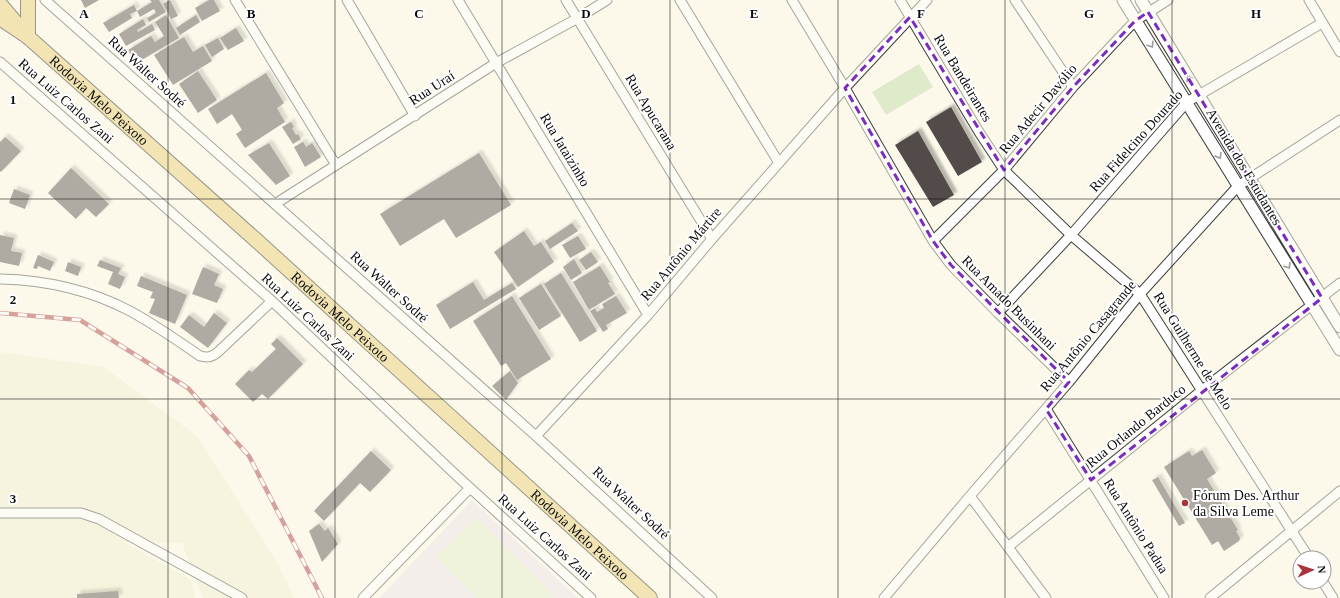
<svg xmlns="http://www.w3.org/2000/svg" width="1340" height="598" viewBox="0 0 1340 598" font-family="Georgia,serif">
<defs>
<filter id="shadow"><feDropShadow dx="3.5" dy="-3.5" stdDeviation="1" flood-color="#0004"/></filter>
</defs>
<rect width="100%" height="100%" fill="#fcf9eb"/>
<!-- industrial -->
<path fill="#e8dfe9" d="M472,500L578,598H379Z"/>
<!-- farmland -->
<path fill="#efecce" d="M0,352L104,367L197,436L275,559L294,598H203L182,543L124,542L191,580L195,598H0Z"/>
<!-- pitch -->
<path fill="#dfeaca" d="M919,64L933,87L886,115L872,92Z
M477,517L553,594L549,598H477L436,557Z"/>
<!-- building -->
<path fill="#524c48" filter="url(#shadow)" d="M81,0H99L85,8Z
M150,0H159L166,12L149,22L147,18L156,13L154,9L140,17L137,11L152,2Z
M170,0L178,16L171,19L163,4Z
M209,0H214L220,11L202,21L195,8Z
M134,5L137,11L130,14L132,18L109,32L103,23Z
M166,15L179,38L135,64L128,50L151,36L155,42L164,36L155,22Z
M196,15L200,22L180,35L176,28Z
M143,19L146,25L137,30L138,32L152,24L155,30L126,46L119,34Z
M236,28L244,41L228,50L220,38Z
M184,37L193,52L203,46L212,61L173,85L154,55Z
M218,38L224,49L212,57L205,45Z
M198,71L217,100L198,113L179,84Z
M266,73L284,103L277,108L285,122L245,148L236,134L242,130L232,114L217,124L208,109Z
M951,107L982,162L958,176L926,122Z
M291,122L294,127L292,128L296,135L298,134L301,139L293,144L282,127Z
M918,131L954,195L933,207L895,145Z
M5,137L21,151L1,172L0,171V142Z
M303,142L306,147L312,143L321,157L305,167L294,147Z
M269,143L290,176L276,185L248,155Z
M479,153L511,205L456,238L444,219L400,246L380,214Z
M71,168L109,204L96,217L86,208L76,219L48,193Z
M14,189L30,195L25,209L9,203Z
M572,223L578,231L550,249L545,241Z
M524,231L534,246L541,242L554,262L518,287L494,252Z
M0,235L14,238L11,251L22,253L19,266L0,262Z
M578,236L586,249L570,258L562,245Z
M591,252L598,262L586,270L579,260Z
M38,255L54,262L50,271L38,266L37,269L33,268Z
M574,259L582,273L571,280L563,267Z
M100,260L121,268L118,274L125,277L120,289L108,284L113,272L97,266Z
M68,262L81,267L78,276L65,271Z
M600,266L610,282L608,283L615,294L589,310L573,282Z
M203,267L219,274L214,285L223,289L217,303L192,294Z
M561,273L597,331L580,342L544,284Z
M141,276L187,295L175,324L149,313L155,299L150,298L153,292L137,286Z
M473,282L484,300L512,283L516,289L450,329L436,305Z
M541,284L561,316L539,330L519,298Z
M512,296L551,359L517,380L506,363L501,366L473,321Z
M616,296L627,313L606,325L608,329L603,332L590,311L595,308L597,312L604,308L602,304Z
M214,313L227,323L208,348L180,327L189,315L204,327Z
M277,338L303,364L268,399L262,394L253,402L235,384L249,370L252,372L276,349L271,344Z
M510,371L518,383L506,400L492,386Z
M1202,450L1216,473L1207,479L1238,530L1236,531L1240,538L1239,541L1224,551L1218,541L1212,545L1164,467L1189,451L1192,456Z
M371,451L391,470L370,492L360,483L324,521L314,511Z
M1158,477L1185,523L1179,526L1152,480Z
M319,524L325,531L328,528L338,544L322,562L309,531Z
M118,591L119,598H77V594Z"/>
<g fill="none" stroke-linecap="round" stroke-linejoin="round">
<defs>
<path id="minor" d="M45,0L536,436L712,598
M235,0L336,165
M347,0L415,116
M458,0L648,315
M566,0L712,239
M680,0L779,163
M792,0L845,88L933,241L951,265L998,313L1069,382
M900,0L979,132L1004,170L1071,235L1140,294L1309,558
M1015,0L1073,87
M1309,0L1340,52
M0,62L272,301L457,476L591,598
M275,204L496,63L578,18L607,0
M933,241L1004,170L1073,87L1115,42L1135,21L1168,0
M0,279C45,280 90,290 130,311C154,324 177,340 200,356C208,358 212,357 218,352L272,301
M998,313L1071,235L1187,102L1322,23
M1046,409L1164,598
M536,436L648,315L712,239L845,88L927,0
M970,496L1046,598
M0,513H81L99,519L242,598
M1008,547L1201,391L1340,283
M1323,582L1333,598
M363,598L470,488
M884,598L970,496L1069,382L1140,294L1238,186L1340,120
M1210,598L1340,491"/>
<path id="tertiary" d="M1123,0L1340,350
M1141,0L1340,327"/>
<g id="primary">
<path d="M28,0V37"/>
<path d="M0,4L16,23"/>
<path id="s1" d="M0,18L28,37L256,240L650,598"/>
</g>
</defs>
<!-- minor casing -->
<use href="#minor" stroke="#3e3e3e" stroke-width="11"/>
<!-- tertiary casing -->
<use href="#tertiary" stroke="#3e3e3e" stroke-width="13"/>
<!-- primary casing -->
<use href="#primary" stroke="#1c1c1c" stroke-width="16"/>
<!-- minor -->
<use href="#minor" stroke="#fff" stroke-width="9"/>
<!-- tertiary -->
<use href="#tertiary" stroke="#fff" stroke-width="11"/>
<!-- primary -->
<use href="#primary" stroke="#e7c970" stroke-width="14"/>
<defs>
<path id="rail" d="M0,313L80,320L188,388L249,456L322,598"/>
</defs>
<!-- rail casing -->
<use href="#rail" stroke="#a8353b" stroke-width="4.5"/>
<!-- rail -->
<use href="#rail" stroke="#fff" stroke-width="3" stroke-dasharray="9" stroke-linecap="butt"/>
</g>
<!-- one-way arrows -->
<defs><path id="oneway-chevron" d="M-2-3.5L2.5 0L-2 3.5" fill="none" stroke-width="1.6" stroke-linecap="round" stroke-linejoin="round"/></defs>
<g stroke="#9d9d9d">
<use href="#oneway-chevron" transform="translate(1151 45) rotate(57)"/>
<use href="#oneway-chevron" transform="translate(1189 78) rotate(-121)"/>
<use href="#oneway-chevron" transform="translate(1219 156) rotate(59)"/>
<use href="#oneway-chevron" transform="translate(1288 266) rotate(58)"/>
</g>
<!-- marked area -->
<path d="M0 0H1340V598H0ZM1148,12L1322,298L1091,480L1046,409L1069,382L951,265L933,241L845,88L910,17L1004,170L1073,87L1135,21Z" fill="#fcf9eb" fill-opacity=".55" fill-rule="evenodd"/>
<path fill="none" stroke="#7b2cbf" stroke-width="3" stroke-dasharray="8 5" stroke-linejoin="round" d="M1148,12L1322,298L1091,480L1046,409L1069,382L951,265L933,241L845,88L910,17L1004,170L1073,87L1135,21Z"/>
<!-- grid -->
<path fill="none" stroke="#0b0b0b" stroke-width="1" stroke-opacity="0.55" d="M168,0V598M335,0V598M502,0V598M670,0V598M838,0V598M1005,0V598M1172,0V598M0,199H1340M0,399H1340"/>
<!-- markers -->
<circle fill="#a8353b" stroke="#fff" stroke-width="1.5" cx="1185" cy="503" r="4"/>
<g text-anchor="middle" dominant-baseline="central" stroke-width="4" stroke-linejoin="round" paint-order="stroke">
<!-- street labels -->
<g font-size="14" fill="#0b0b0b" stroke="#fff">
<text transform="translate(147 72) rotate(42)">Rua Walter Sodré</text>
<text transform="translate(963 78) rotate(59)">Rua Bandeirantes</text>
<text transform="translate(432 88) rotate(-33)">Rua Uraí</text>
<text stroke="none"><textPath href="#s1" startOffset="129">Rodovia Melo Peixoto</textPath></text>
<text transform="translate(66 101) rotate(41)">Rua Luiz Carlos Zani</text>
<text transform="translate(1038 109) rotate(-50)">Rua Adecir Davólio</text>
<text transform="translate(651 112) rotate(59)">Rua Apucarana</text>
<text transform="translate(1136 141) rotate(-48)">Rua Fidelcino Dourado</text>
<text transform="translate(565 150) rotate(59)">Rua Jataizinho</text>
<text transform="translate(1244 167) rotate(59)">Avenida dos Estudantes</text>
<text transform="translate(681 254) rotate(-50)">Rua Antônio Mártire</text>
<text transform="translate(389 287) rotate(42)">Rua Walter Sodré</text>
<text transform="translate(1009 303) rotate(45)">Rua Amado Businhani</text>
<text stroke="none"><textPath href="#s1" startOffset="453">Rodovia Melo Peixoto</textPath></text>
<text transform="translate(308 317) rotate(43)">Rua Luiz Carlos Zani</text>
<text transform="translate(1088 336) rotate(-50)">Rua Antônio Casagrande</text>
<text transform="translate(1193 351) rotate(58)">Rua Guilherme de Melo</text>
<text transform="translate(1136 426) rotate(-39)">Rua Orlando Barduco</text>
<text transform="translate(631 503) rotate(43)">Rua Walter Sodré</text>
<text transform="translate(1136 526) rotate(58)">Rua Antônio Padua</text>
<text stroke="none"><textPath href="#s1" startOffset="777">Rodovia Melo Peixoto</textPath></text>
<text transform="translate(545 537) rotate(42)">Rua Luiz Carlos Zani</text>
</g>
<!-- poi labels -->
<g font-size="14" fill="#0b0b0b" stroke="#fff" text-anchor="start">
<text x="1193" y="495">Fórum Des. Arthur<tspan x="1193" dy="16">da Silva Leme</tspan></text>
</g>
</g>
<g font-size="13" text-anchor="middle" font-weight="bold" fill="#0b0b0b" stroke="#fff" stroke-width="4" stroke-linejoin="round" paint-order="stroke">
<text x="84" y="18">A</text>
<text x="251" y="18">B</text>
<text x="419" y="18">C</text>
<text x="586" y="18">D</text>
<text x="754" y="18">E</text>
<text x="921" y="18">F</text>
<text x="1089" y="18">G</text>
<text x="1256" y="18">H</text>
<text x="13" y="104">1</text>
<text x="13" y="304">2</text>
<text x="13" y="503">3</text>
</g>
<!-- north arrow -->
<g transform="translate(1312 570) rotate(87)"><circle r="19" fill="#ffffff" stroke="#9d9d9d"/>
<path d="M0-3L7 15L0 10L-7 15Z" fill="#a8353b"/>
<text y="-6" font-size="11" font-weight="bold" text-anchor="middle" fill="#0b0b0b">N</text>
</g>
</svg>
